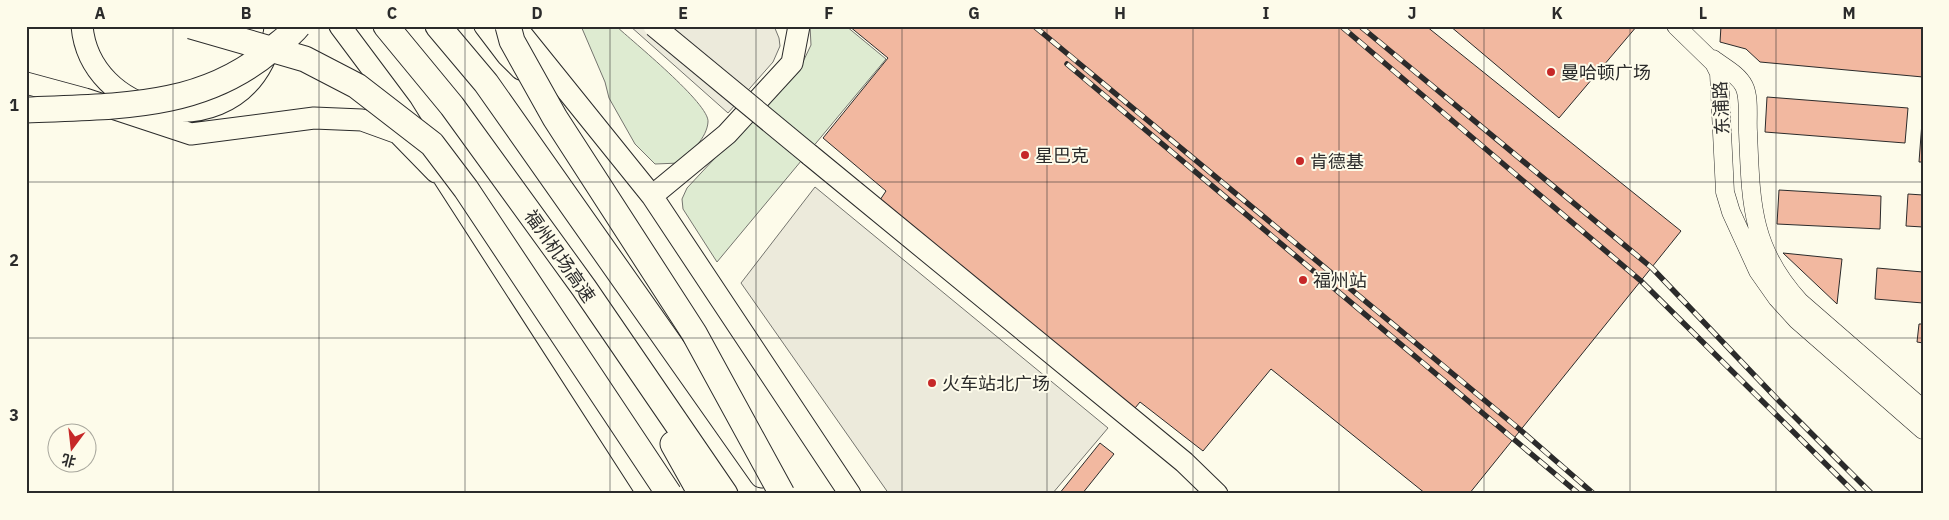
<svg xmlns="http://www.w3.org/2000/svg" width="1949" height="520" viewBox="0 0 1949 520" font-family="'IBM Plex Sans','Noto Sans SC',sans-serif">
<rect width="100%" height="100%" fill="#fdfbea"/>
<!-- green -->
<path fill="#deebd1" stroke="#74746e" d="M581,26H616C632,41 710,104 708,122C707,138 690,153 680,163L655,164L635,144L609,98L605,82Z
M810,26H846L886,59L717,262L683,209L682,199L687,188L801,66L811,45Z"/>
<!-- parking -->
<path fill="#eceadb" stroke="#74746e" d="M630,26H774L779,38L780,46L773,62L728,113Z
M815,187L1108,428L1052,494H889L741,283Z"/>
<!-- building -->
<path fill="#f2b8a0" stroke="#2b2b2b" d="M849,26H1426L1681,231L1469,494H1426L1271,369L1203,451L1140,402L1126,419L876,206L886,191L823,138L888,58Z
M1450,26H1637L1559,118Z
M1721,26H1923V77L1760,62L1746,49L1720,42Z
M1767,97L1908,108L1905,143L1765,132Z
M1922,122H1923V162H1919Z
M1779,190L1881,196L1880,229L1777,224Z
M1908,194L1923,195V227L1906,226Z
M1783,253L1842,259L1837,304Z
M1877,268L1923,272V303L1875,299Z
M1919,324H1923V343L1917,342Z
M1100,443L1114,454L1082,494H1059Z"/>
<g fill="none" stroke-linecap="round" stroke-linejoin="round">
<defs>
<path id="minor" d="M1676,26L1714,63L1719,73L1725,192L1731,212L1758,271L1777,298L1797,320L1923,430
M1713,59C1723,67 1738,74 1744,86C1750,98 1747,119 1748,132C1751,201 1750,248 1800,302L1923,409"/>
<path id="major" d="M82,26C90,116 221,145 263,62C268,51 275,39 275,26
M340,26L402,109L412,125
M485,26L507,55L521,69
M515,26L652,196L850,494
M26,83L85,99L191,134L314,118L362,120L398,133L436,172
M810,155L1184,462L1217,494
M430,156L648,494
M652,196L727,134L792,63L799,26"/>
<path id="highway" d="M386,26L452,106L584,288L725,494
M438,26L486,83L762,475
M673,444L701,494"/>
</defs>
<!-- minor casing -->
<use href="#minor" stroke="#2b2b2b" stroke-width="19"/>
<!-- major casing -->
<use href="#major" stroke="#2b2b2b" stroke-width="23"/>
<!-- highway casing -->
<use href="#highway" stroke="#2b2b2b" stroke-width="27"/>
<!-- minor -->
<use href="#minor" stroke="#fdfbea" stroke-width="18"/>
<!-- major -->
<use href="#major" stroke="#fdfbea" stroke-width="21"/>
<!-- highway -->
<use href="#highway" stroke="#fdfbea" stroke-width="25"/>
<defs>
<path id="rail" d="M1034,26L1518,428L1594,494
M1341,26L1641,281L1856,494
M1360,26L1652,268L1781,403L1872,494
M1067,64L1579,494"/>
</defs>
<!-- rail casing -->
<use href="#rail" stroke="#2b2b2b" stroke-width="5.5"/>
<!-- rail -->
<use href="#rail" stroke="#fdfbea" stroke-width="4" stroke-dasharray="11" stroke-linecap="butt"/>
<defs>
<path id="major-bridge" d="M654,26L810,155"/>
<path id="highway-bridge" d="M191,26L305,59L357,86L432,144L466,189L669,494
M508,26L512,41L555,118L694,333L782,494
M26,110C115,106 201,110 272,49C281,42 291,35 298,26"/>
</defs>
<!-- major-bridge casing -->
<use href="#major-bridge" stroke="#2b2b2b" stroke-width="23" stroke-linecap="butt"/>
<!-- highway-bridge casing -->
<use href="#highway-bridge" stroke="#2b2b2b" stroke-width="27" stroke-linecap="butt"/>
<!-- major-bridge -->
<use href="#major-bridge" stroke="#fdfbea" stroke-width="21"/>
<!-- highway-bridge -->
<use href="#highway-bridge" stroke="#fdfbea" stroke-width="25"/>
</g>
<!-- grid -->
<path fill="none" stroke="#2b2b2b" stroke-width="1" stroke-opacity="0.55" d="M173,26V494M319,26V494M465,26V494M610,26V494M756,26V494M902,26V494M1047,26V494M1193,26V494M1339,26V494M1484,26V494M1630,26V494M1776,26V494M26,182H1923M26,338H1923"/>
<!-- markers -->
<g fill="#c62828" stroke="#fdfbea" stroke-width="2">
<circle cx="1551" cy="72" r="5"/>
<circle cx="1025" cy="155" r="5"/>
<circle cx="1300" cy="161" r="5"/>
<circle cx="1303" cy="280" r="5"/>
<circle cx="932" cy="383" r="5"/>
</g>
<g text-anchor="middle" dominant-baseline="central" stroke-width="4" stroke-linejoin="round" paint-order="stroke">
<!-- poi labels -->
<g font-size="18" fill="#2b2b2b" stroke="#fdfbea" text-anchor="start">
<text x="1561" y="72">曼哈顿广场</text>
<text x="1035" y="155">星巴克</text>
<text x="1310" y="161">肯德基</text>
<text x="1313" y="280">福州站</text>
<text x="942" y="383">火车站北广场</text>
</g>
<!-- street labels -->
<g font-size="18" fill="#2b2b2b" stroke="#fdfbea">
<text transform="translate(1721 108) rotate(-93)">东浦路</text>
<text transform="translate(560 256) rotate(55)">福州机场高速</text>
</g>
</g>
<!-- border -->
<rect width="1949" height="520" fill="none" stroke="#fdfbea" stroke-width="55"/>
<!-- north arrow -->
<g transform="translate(72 448) rotate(195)"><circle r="24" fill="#fdfbea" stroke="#a9a89e"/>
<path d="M0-4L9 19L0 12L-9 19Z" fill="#c62828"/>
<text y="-8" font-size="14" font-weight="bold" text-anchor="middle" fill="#2b2b2b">北</text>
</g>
<rect x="28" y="28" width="1894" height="464" fill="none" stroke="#2b2b2b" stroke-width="2"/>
<g font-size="16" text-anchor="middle" font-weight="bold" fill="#2b2b2b">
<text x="100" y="19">A</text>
<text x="246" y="19">B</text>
<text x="392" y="19">C</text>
<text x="537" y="19">D</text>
<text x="683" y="19">E</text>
<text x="829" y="19">F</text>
<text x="974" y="19">G</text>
<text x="1120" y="19">H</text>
<text x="1266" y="19">I</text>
<text x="1412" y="19">J</text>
<text x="1557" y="19">K</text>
<text x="1703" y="19">L</text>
<text x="1849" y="19">M</text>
<text x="14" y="111">1</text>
<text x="14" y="266">2</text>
<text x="14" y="421">3</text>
</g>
</svg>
